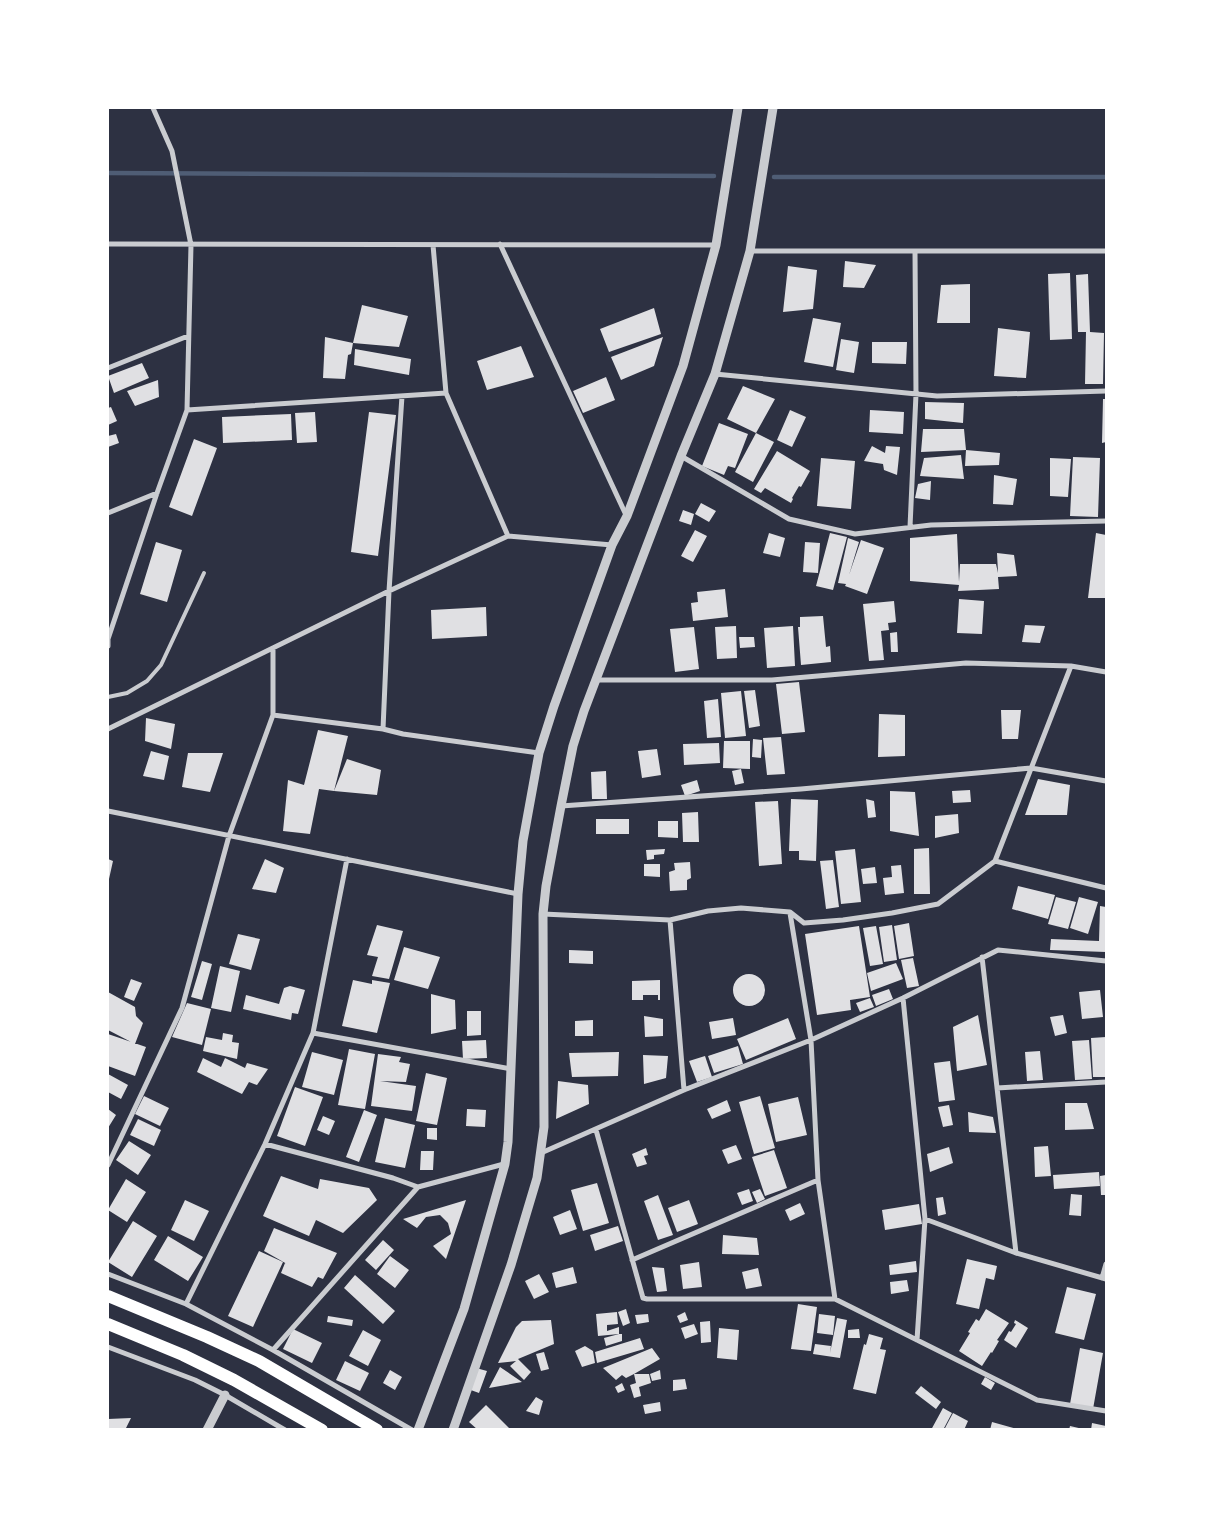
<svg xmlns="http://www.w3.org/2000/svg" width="1214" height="1537" viewBox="0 0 1214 1537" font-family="Mulish,sans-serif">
<rect width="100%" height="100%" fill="#2d3142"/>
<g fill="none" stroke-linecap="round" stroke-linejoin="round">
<!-- stream -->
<path stroke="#4f5d75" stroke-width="4.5" d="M108,173L714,176
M774,177H1106"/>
</g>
<!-- building -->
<path fill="#e0e0e3" d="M845,261L876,265L864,288L843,287Z
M788,266L817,270L813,309L783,312Z
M1070,273L1072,339L1050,340L1048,274Z
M1088,274L1090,332L1104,333L1103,384H1085L1086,332H1078L1076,275Z
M970,284V323H937L941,285Z
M362,305L408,316L399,347L353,343Z
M654,308L661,334L609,352L600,329Z
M813,318L841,323L833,367L804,362Z
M998,328L1030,332L1026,378L994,376Z
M325,337L353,343L351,354L348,355L345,379L323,378Z
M663,337L654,366L621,380L611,357Z
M841,339L859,342L854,373L836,370Z
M872,342H907L906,364L872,363Z
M521,346L534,377L487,390L477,361Z
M355,349L411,359L409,375L354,365Z
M142,363L149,378L114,393L108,376Z
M606,377L615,400L583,413L573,391Z
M158,380L159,397L135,406L127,391Z
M743,386L775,399L756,433L727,419Z
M1103,399H1106V442L1102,443Z
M925,402L964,403L963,423L925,419Z
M111,407L117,421L108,425V408Z
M790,410L806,417L792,447L777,440Z
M870,410L904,412L903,434L869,432Z
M315,412L317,442L297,443L295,413Z
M369,412L396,415L378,556L351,552Z
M291,414L292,440L223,443L222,417Z
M719,423L748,434L735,468L728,466L724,475L702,466Z
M923,429H964L966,450L921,452Z
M756,433L774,442L753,482L735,472Z
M116,434L119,443L108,447V436Z
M194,439L217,448L192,516L169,507Z
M872,446L885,453L886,446L900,447L897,475L884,470L883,464L864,461Z
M966,450L1000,453L999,465L965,466Z
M777,451L810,471L801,487L799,486L792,498L793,499L791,503L765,488L761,493L754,489Z
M961,455L964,479L920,476L924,458Z
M1073,457L1100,458L1098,517L1070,516Z
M821,458L855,461L851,509L817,506Z
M1050,458L1071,459L1068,497L1050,496Z
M994,475L1017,479L1013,505L993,504Z
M931,481L930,500L915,498L918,484Z
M701,503L716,511L709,522L695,514Z
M683,510L694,514L691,525L679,521Z
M695,530L707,536L693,562L681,556Z
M769,533L785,538L780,557L763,553Z
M830,533L847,537L833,590L816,586Z
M1096,533L1106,535V598H1088Z
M957,534L959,582L960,564H996L998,573L997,553L1014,555L1017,576L998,577L999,589L958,591L959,585L910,581V538Z
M848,538L859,542L849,575L861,540L884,548L867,594L845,586L846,584L838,583Z
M156,542L182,550L167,602L140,594Z
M805,542L820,543L818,573L803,572Z
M725,589L728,617L693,621L691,603L698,602L697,592Z
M959,599L984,601L982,634L957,633Z
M894,601L896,622L888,623L889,630L881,631L884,660L869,661L863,604Z
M486,607L487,636L432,639L431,610Z
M823,616L826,647L830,646L831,662L801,665L798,627H800V617Z
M1025,625L1045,626L1040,643L1022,642Z
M736,626L737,658L717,659L715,627Z
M793,626L795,666L767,668L764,628Z
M694,627L699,669L675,672L670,629Z
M897,632L898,652H891L890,633Z
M739,637H754L755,647L740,648Z
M799,682L805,732L782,734L776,684Z
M755,690L760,726L749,728L744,691Z
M741,691L746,736L725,738L721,693Z
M718,699L721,737L707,738L704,701Z
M1001,710H1021L1018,739H1002Z
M879,714L905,715V756L878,757Z
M146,718L175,724L171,749L145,741Z
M318,730L348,736L334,791L347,759L381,770L377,795L334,791L319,789L310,834L283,831L288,780L304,785Z
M781,737L785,774L767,775L763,738Z
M753,739L762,740L761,758L752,757Z
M724,741H750V769L723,768Z
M719,743L720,763L684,765L683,744Z
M657,749L661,775L642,778L638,751Z
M151,751L169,756L164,780L143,776Z
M188,753H223L210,792L182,787Z
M741,769L744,783L735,785L732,771Z
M606,771L607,799H592L591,772Z
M1038,779L1070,785L1067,815H1025Z
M697,780L700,791L685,796L681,785Z
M970,790L971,802L953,803L952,791Z
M890,791L915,792L919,836L890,831Z
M791,799L818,800L816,861L799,860V851H789Z
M866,799L874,801L876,817L868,818Z
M778,801L782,864L759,866L755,802Z
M698,812L699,842H683L682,813Z
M958,814L959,833L935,838V816Z
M596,819H629V834H596Z
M658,821H678V838L658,837Z
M929,848L930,894H914V849Z
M665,849L664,854L654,855V859L647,860L646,850Z
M855,849L861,902L841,904L835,851Z
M108,859L113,861L109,879L108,878Z
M265,859L284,868L276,893L252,889Z
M833,860L839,907L826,909L820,861Z
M690,862L691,878L687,880V890L670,891L669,872L675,870L674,863Z
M644,864H660V877L644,876Z
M901,865L904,893L885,895L883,878L892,877L891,866Z
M875,867L877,883L863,884L861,869Z
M1018,886L1055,895L1048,919L1012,909Z
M1056,897L1076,902L1068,929L1048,924Z
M1079,897L1098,902L1088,934L1070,928Z
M1100,906L1106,907V952L1050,950L1051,939L1099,941Z
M909,923L914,956L899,959L894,926Z
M377,925L403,931L389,979L372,976L378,957L367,955Z
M892,925L897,960L884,962L879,927Z
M859,926L870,997L850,1000L851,1010L817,1015L805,934Z
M876,926L883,964L870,966L863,928Z
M238,934L260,939L251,970L229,964Z
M404,947L440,957L428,989L394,980Z
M569,950L593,951V964L569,963Z
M913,958L919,986L907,988L901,960Z
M202,961L212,964L202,1000L191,997Z
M896,963L903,979L871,991L867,973Z
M220,966L240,971L231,1012L211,1008Z
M733 990a16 16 0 1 1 32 0a16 16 0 1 1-32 0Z
M131,979L142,983L134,1001L124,997Z
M353,980L372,984V980L390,983L377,1033L342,1026Z
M660,980V1000H658V995H643V1000H632V981Z
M290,986L305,990L298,1014L292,1013L291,1020L243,1009L246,995L279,1004L284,988Z
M889,989L893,999L876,1006L872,995Z
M1100,990L1103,1017L1082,1019L1079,992Z
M108,992L135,1007L136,1016L143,1023L135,1044L108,1030Z
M431,994L455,1000L456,1029L431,1034Z
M870,998L874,1007L860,1012L856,1003Z
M187,1003L211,1009L202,1045L172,1037Z
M467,1011H481V1035L467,1036Z
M978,1015L987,1065L957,1071L953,1027Z
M1063,1015L1067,1033L1055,1036L1050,1017Z
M644,1016L663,1019V1036L645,1037Z
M733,1018L736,1035L712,1039L709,1022Z
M788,1018L796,1039L746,1060L737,1039Z
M593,1020V1036H575V1021Z
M223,1033L233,1035L232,1042L239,1043L237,1059L203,1051L206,1037L222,1040Z
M108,1034L146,1047L135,1076L108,1066Z
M1106,1037V1077H1093L1091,1038Z
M486,1040L487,1058L463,1059L462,1041Z
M1089,1040L1092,1079L1075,1080L1072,1041Z
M738,1046L743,1064L714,1073L708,1056Z
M349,1049L375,1054L365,1109L338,1105Z
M1040,1051L1043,1080L1027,1081L1025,1052Z
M312,1052L343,1060L334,1095L302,1087Z
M619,1052L618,1076L572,1077L569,1053Z
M378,1054L401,1057L399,1062L410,1064L406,1082L380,1081L416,1086L412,1111L371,1106Z
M643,1055L668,1056L666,1078L644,1084Z
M705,1056L712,1077L697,1082L689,1061Z
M203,1058L221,1067L225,1058L245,1068L247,1063L268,1069L257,1085L249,1082L242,1094L197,1072Z
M950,1061L955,1100L939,1102L934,1063Z
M426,1073L447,1078L437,1125L416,1121Z
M108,1074L128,1085L121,1099L108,1092Z
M558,1081L588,1085L589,1104L556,1119Z
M295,1087L323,1097L305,1146L277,1136Z
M144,1096L169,1108L160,1126L135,1114Z
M760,1096L775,1148L754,1154L739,1102Z
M798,1097L807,1135L776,1142L768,1104Z
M727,1100L731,1111L712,1119L707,1109Z
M1065,1103H1087L1094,1129L1065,1130Z
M949,1105L953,1125L943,1127L938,1107Z
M108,1109L116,1115L108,1128Z
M467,1109L486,1110L485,1127L466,1126Z
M364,1110L377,1115L359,1162L346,1157Z
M968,1112L993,1117L996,1133L969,1132Z
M323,1116L335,1121L329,1135L317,1130Z
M385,1118L415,1125L405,1168L375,1162Z
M138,1119L161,1130L154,1146L130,1135Z
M427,1128H437V1140L427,1139Z
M129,1141L151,1155L138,1175L116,1160Z
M736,1145L742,1159L728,1164L722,1150Z
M1048,1146L1051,1176L1035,1177L1034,1147Z
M949,1147L953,1163L930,1172L927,1154Z
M646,1148L648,1155L644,1156L647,1164L637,1167L632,1154Z
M774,1150L787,1188L765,1196L752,1157Z
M421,1151H434L433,1170H420Z
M1099,1172L1100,1186L1054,1189L1053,1175Z
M1106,1175V1195H1101L1100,1176Z
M281,1176L318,1189L320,1179L369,1188L377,1200L343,1233L316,1220L309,1236L263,1216Z
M126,1179L146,1192L127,1222L108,1210Z
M597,1183L609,1223L583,1231L571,1190Z
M749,1189L753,1201L742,1205L737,1193Z
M760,1189L765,1199L757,1203L752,1192Z
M1071,1194L1082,1195L1081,1216L1069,1215Z
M658,1195L673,1235L658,1240L644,1201Z
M943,1197L946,1214L938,1216L936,1198Z
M185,1200L209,1211L194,1241L171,1230Z
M466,1200L446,1259L433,1246L451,1234L448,1223L440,1215L426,1217L417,1228L403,1219Z
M689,1200L698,1224L677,1232L668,1208Z
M800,1203L805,1214L790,1221L785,1210Z
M919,1204L922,1224L885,1230L882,1210Z
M570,1210L577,1229L560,1235L553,1217Z
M133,1221L157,1236L132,1277L108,1262Z
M618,1226L623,1241L595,1251L590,1235Z
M274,1228L337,1253L323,1279L318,1277L312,1287L281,1273L285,1263L287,1264L264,1251Z
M723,1235L757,1238L759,1255L722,1254Z
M168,1236L203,1257L188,1281L154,1260Z
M383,1240L394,1250L376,1270L365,1260Z
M259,1251L283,1262L253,1327L228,1316Z
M390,1256L409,1270L395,1288L377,1274Z
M967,1259L997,1266L994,1280L986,1278L979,1309L956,1304Z
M916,1261L917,1272L890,1275L889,1265Z
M699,1262L702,1287L683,1289L680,1265Z
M573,1267L577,1283L556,1288L552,1273Z
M652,1267L664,1268L667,1291L657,1292Z
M758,1268L762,1286L746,1289L742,1272Z
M539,1274L549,1292L534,1299L525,1281Z
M355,1275L395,1311L383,1324L344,1288Z
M907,1280L909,1291L891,1294L890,1282Z
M1067,1287L1096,1294L1084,1340L1055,1333Z
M798,1304L817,1307L811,1351L791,1349Z
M626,1309L630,1323L623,1326L618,1312Z
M986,1309L1009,1323L997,1340L999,1341L992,1353L991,1352L982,1366L959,1351L970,1333L968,1332L976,1319L979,1321Z
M617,1312L618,1324L607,1325V1331L619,1327V1334H622V1341L606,1346L604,1338L619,1334L598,1336L596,1314Z
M685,1312L688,1320L680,1323L677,1316Z
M648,1314L649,1322L637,1324L635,1315Z
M819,1314L835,1316L833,1335L817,1333Z
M328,1316L353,1320L352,1326L327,1322Z
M837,1318L847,1320L840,1358L813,1354L815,1344L831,1346L830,1353Z
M551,1320L554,1344L518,1359L531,1372L524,1380L510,1366L516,1361L498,1363L516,1327L522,1321Z
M1015,1320L1028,1328L1016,1348L1004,1340L1009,1331L1011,1332L1016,1324L1014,1323Z
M710,1321L711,1342L701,1343L700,1322Z
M694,1324L698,1334L685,1339L681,1328Z
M719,1328L739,1330L737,1360L717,1358Z
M293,1329L322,1343L312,1363L283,1349Z
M859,1329L860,1338H848V1330Z
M363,1330L381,1340L368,1366L349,1356Z
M869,1334L883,1338L880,1349L886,1350L876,1394L853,1389L864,1344L866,1345Z
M640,1338L644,1349L597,1363L595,1352Z
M585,1346L593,1351L595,1363L582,1367L575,1351Z
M652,1348L660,1359L634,1374H649L651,1383L639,1387L641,1396L634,1398L630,1385L636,1383L634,1374L626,1378L622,1375L616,1380L603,1368Z
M1080,1348L1103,1353L1093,1409L1070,1404Z
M544,1352L549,1369L541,1371L536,1354Z
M345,1361L369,1373L360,1391L336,1380Z
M500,1367L522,1382L489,1388Z
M476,1368L487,1371L479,1393L468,1389Z
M390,1370L402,1377L395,1390L383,1383Z
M660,1370L661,1379L652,1381L650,1374Z
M985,1377L995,1383L991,1390L981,1384Z
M685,1379L687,1389L673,1391V1380Z
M622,1383L625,1390L618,1393L615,1387Z
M921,1386L941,1402L936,1409L915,1393Z
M536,1397L543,1401L539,1415L526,1411Z
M660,1402L661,1411L645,1414L643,1405Z
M486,1405L511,1430H478L469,1422Z
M943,1408L952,1413L943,1430H931Z
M953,1413L968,1421L964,1430H944Z
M131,1418L125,1430H108V1419Z
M992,1422L1017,1429V1430H990Z
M1092,1423L1106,1426V1430H1091Z
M1070,1426L1083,1429V1430H1069Z"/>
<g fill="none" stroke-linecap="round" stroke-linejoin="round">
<!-- service -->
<path stroke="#caccd0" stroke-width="4" d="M108,697L127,693L147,681L161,665L204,573"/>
<!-- minor -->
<path stroke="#caccd0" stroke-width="5" d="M108,244L716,245
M500,244L626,515
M433,245L446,393L508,536
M750,251H1106
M108,368L188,336
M715,374L937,396L1106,391
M187,410L446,393
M681,456L789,519L855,534L931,525L1106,521
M108,513L157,493
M910,527L916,394L915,251
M108,646V639L157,493L187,410L191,245L172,151L153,108
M596,680H772L966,663L1071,666L1106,672
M273,715L383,729L403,734L539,753
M108,729L389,591L508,536L612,545
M383,729L389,591L402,396
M561,806L801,789L1031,768L1106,781
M108,811L518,894
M995,861L1106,888
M790,913L811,1040L818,1180L835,1299
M543,914L670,920L708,911L741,908L790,912L804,923L843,920L892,913L938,904L995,861L1071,666
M670,920L684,1090
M982,957L1016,1253
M903,998L925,1219L917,1340
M313,1033L511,1069
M997,1088L1106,1082
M596,1130L643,1298L647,1299H835L1037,1400L1106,1411
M265,1144L393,1178L418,1187
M541,1153L684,1090L811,1040L903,998L998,950L1106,961
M108,1165L182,1008L229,836L273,715V648
M925,1219L1016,1253L1106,1279
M632,1260L818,1180
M108,1274L186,1304L273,1350L412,1430
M1102,1278L1106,1264
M186,1304L265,1144L313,1033L347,859
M108,1347L195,1380L225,1395L285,1430
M273,1350L418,1187L504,1164"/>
<!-- tertiary -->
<path stroke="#caccd0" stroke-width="9" d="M207,1430L225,1395
M418,1430L464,1309L505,1164L508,1142L518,894L523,841L539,753L554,706L612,545L627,516L683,366L716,245L738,108
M453,1430L511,1265L537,1178L544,1127L543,914L546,886L561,806L573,746L584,711L681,456L715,374L750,251L773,108"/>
<!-- trunk -->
<path stroke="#fff" stroke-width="12" d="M108,1296L207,1337L259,1361L377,1430
M108,1324L183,1355L234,1380L322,1430"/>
</g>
<!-- border -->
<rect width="1214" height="1537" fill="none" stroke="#ffffff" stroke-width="218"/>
</svg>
